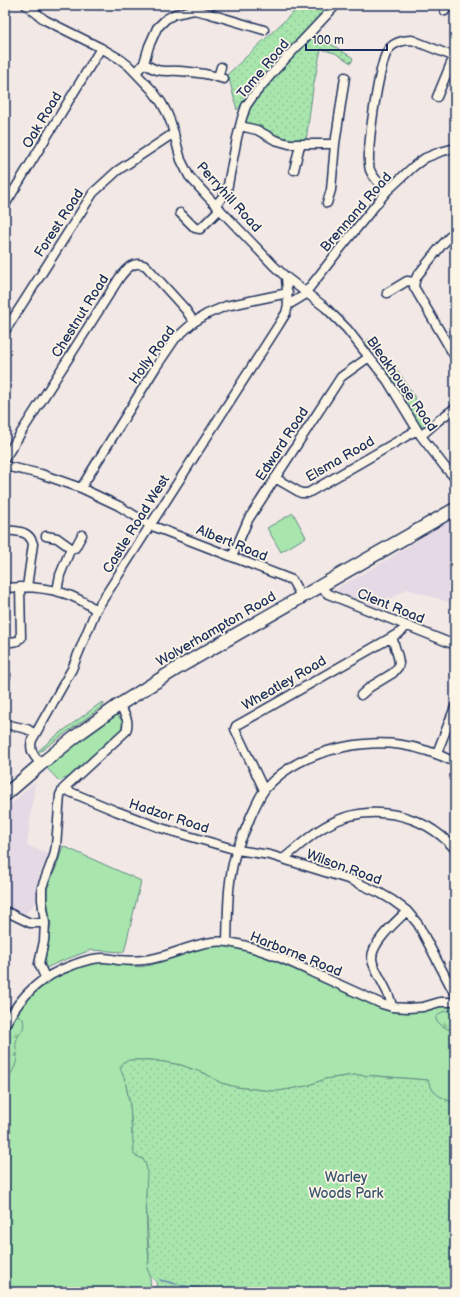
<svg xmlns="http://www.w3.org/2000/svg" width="460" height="1297" viewBox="0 0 460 1297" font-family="'Balsamiq Sans',sans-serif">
<defs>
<pattern id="forest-firs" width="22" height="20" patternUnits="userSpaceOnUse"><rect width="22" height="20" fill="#a8e6ad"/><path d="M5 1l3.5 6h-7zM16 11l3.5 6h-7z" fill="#90c697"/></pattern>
<pattern id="park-dots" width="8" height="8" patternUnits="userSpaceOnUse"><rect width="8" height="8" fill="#a8e6ad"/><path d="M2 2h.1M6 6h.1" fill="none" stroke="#90c697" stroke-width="1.8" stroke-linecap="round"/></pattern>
</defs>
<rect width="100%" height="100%" fill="#f2e8e5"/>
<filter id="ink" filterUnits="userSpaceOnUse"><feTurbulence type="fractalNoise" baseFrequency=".025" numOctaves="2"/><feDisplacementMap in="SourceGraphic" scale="8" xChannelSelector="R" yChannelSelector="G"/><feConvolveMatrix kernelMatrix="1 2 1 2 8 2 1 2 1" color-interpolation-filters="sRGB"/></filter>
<g filter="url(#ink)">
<!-- built -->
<path fill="#e5d9e5" d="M451,520L455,526V604L407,589L384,603L382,609L340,593L336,589L378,565Z
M35,782L27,845L50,855L39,874L38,900L25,914L5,907V809Z"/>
<!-- grass -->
<path fill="#a8e6ad" stroke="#628a86" d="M369,339C387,355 406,380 417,402C421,409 423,418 426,425L422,426L418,424L387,373L382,359L365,343Z
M293,513L306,537L281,552L267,528Z
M102,702L104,704L103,706L38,753L37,752L52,739Z
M112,715H117L123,722L121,731L69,777L59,781L45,766Z
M63,846L141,881L124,952L91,950L59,962L44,969L51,924L47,899V889L57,865Z
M225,945L253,953L287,965L377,1006L433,1007L455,1004V1104C442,1097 433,1096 428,1080L376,1076L355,1075L325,1079L307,1086L279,1091H271L236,1087L221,1083L206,1074L181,1065L152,1060H130L122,1073L125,1080L130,1105L132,1134L138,1156L143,1159L146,1165L148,1171L146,1196L147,1235L151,1292H5V1035L23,1005L34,991L50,978L87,963L103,962L139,967L152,965L166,958L209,946Z"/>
<!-- forest -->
<path fill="url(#forest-firs)" stroke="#628a86" d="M451,1010H455V1030C446,1030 442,1026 436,1020V1017L442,1012Z
M17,1014L23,1019C26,1032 18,1032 16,1042C15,1047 17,1051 17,1055C17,1065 12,1074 5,1081V1035Z"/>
<!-- park -->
<path fill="url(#park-dots)" stroke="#628a86" d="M301,5H331L282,56L237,110L228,74Z
M315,34L353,58L351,63L335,53L321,49L313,88L306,141L289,143L246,123L245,119L247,111L266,85Z
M130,1060H152L181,1065L206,1074L221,1083L236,1087L271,1091H279L307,1086L325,1079L355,1075L376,1076L428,1080C433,1096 442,1097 455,1104V1292H151L158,1283L151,1277L147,1269L149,1259L146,1196L147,1171L146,1165L143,1159L134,1155L130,1105L125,1080L120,1068L123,1062Z"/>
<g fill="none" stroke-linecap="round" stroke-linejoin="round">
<!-- stream -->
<path stroke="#6487b5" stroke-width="1.5" d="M160,1280L189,1287L235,1292"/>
<defs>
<path id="minor" d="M26,5L45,20L101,48L120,59L129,66L152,90L161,102L167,113L171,123L181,160L189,176L208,197L274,266L286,277L326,308L347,329L387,380L421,436L445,467L455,478
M445,11L447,5
M144,63C159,74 163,70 180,71C195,72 210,74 224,79
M136,73L144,63L149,46L157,28L166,19L175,14L194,10L207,13L264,30
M218,77L221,67
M437,97L454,56
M240,126L257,130L275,140L289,144H335
M294,170L300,145
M387,191C381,185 373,178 370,170C365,155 379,63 388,50C394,42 402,40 412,40L455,57
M327,203L331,190L335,144L345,77
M5,205L101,48
M216,205L225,194L227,190L237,138L242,118L246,106L253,96L275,70L336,5
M180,213L195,228L200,229L220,209
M455,231L441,246L417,276L415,281L414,287L455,357
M387,293L407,281L414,282
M288,305L303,296L339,250L387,191L414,166L425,158L440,152L455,148
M5,331L93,193L117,171L174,133
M421,436L439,420L455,408
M5,458L120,277C127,268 134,260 146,266L185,309L194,322
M5,466L41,474L81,488L119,506L150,525L292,580L298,591
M275,478L301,493H308L417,430
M81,488L156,367L175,339L194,322L207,314L226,306L288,293
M5,530C18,532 29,530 33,544L27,587
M46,536L57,538L71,548H75L82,535
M232,557L248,520L341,377L369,357
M20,587L21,638
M320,587L328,594L333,596L455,645
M5,588C37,585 70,590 96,610
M57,591L60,575L71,548
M5,643L17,641
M5,679L6,675
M361,695L370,687L393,673L398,667L399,663L398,657L392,637
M5,724L27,729L35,734
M437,753L455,707
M41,764C34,756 29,751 32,740L72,669L96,610L278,326L286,313L288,305L286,277
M63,789L116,811L161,828L237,850L270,855L351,880L380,893L392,900L407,911L418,924L452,989L455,991
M264,790L235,729L236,726L392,637L402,631L406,626
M283,859C296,849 310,835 324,827C367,801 422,812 455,849
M5,911L30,923H45
M227,942C228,912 227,879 237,849C241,839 246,829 250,818C254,809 259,797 265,789C286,765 314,753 344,747C385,739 417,744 455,762
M45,977L39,964L44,941L45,923L42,900V887L54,856L56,846L60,795L63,789L126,731C130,720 125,715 119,705
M392,1007C391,997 385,988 380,978C377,972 372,965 372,958C372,942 396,922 407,911
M5,1025C21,995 41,976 73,965C83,961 92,958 103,958C108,958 113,959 118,960C129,961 140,961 151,959C175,955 203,938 228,942C259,947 288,961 316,974C338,984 360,994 382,1004L392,1007L408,1008L423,1007L440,1002H455"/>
<path id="highway" d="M5,795L41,764L80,733L119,705L181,666L455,509"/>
</defs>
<!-- minor casing -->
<use href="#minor" stroke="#1b2f5e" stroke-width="11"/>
<!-- highway casing -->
<use href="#highway" stroke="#1b2f5e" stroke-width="15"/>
<!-- minor -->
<use href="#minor" stroke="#fcf5e5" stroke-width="8"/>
<!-- highway -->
<use href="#highway" stroke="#fcf5e5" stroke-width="12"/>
</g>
</g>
<g text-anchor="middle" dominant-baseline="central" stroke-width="3.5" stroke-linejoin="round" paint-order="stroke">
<!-- street labels -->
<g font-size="14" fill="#1b2f5e" stroke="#fcf5e5">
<text transform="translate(263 69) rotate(-50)">Tame Road</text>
<text transform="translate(42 120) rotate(-59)">Oak Road</text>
<text transform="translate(229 197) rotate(48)">Perryhill Road</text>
<text transform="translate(356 212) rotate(-49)">Brennand Road</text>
<text transform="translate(59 223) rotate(-57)">Forest Road</text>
<text transform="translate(80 316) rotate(-58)">Chestnut Road</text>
<text transform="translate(152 355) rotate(-54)">Holly Road</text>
<text transform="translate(402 384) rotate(55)">Bleakhouse Road</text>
<text transform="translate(282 444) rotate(-57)">Edward Road</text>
<text transform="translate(340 459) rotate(-30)">Elsma Road</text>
<text transform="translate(136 524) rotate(-58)">Castle Road West</text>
<text transform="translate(232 543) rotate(22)">Albert Road</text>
<text transform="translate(391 606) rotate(22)">Clent Road</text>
<text transform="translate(216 629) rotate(-30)">Wolverhampton Road</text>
<text transform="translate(284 683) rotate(-30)">Wheatley Road</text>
<text transform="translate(169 816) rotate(18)">Hadzor Road</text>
<text transform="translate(344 867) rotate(20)">Wilson Road</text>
<text transform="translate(296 954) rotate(22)">Harborne Road</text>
</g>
<!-- park labels -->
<g font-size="14" fill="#37546e" stroke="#fcf5e5">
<text x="346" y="1177">Warley<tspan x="346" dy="16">Woods Park</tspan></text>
</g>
</g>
<!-- margin -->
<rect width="460" height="1297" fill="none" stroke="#fcf5e5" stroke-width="20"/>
<rect x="10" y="10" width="440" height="1277" fill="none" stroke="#1b2f5e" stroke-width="1.5" filter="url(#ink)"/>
<!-- scale -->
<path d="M306 44v6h81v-6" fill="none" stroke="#1b2f5e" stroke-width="2"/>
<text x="312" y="44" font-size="12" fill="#1b2f5e" stroke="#fcf5e5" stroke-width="3" paint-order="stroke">100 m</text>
</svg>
